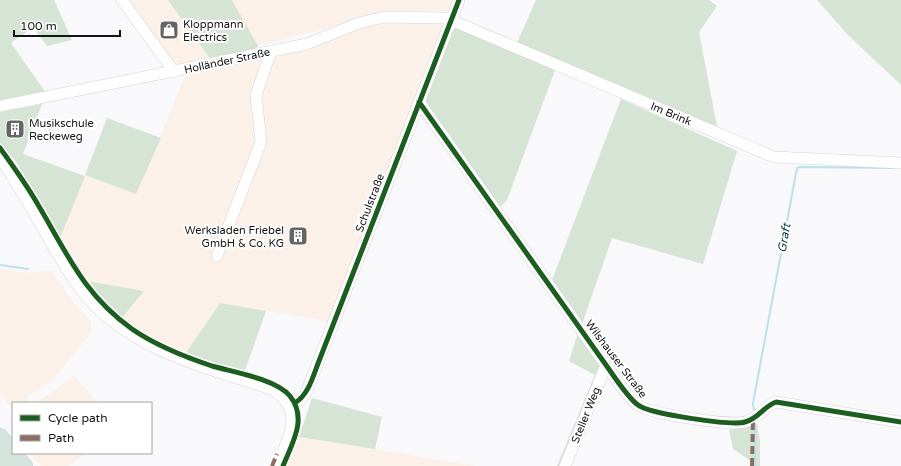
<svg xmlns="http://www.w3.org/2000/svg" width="901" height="466" viewBox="0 0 901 466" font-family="'Varela Round',sans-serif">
<rect width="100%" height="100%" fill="#f9f8fb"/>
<!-- commercial -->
<path fill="#fbf1e9" d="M125,0H168L211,60L175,68Z
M232,0H453L448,11H409L383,14L258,46Z
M381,20L447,22L330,323L319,320L220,303L186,353L153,340L121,319L144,291L87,281L59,241L85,175L136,194L185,76L301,51Z
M0,268L24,273L52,271L70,298L91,321V333L52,381L28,396L27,401L23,403H13L12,408L0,394Z
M74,375L98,403H35L53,392Z
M299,437L375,449L476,466H287Z
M29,453H86L69,466H41Z"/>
<!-- green -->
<path fill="#d5e4d5" d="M0,0H54L72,40L47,46L33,27L11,43L46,93L0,102Z
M168,0H232L258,46L255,50L211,60Z
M536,0H709L717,6L699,32L718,132L517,43Z
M817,0H901V85L849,36Z
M453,24L555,70L507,200L500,207L424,104Z
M621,99L737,151L703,264L612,238L582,324L552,280Z
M42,104L23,154L85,176L59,241L17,163L0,143V112Z
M107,118L161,138L136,194L85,175Z
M87,281L144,291L121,319C108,308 96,297 87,281Z
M220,303L266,311L244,373L186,353Z
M578,333L609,373L569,466H557L595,375L569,361Z
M312,398L382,417L375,449L299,437Z
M757,424L760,441V466H750L751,461L733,449L729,430Z"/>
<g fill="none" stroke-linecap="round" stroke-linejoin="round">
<!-- stream -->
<path stroke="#bae2ee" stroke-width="2" d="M0,265L28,269
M754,411L753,403L797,168L800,167L892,168
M755,466V425"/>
<defs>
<path id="minor" d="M122,0L174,72
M419,102L606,365C614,376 627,397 638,405C650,414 731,426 745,422C758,419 764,406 776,402L901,422
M0,106L307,44L359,23L384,17L446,18L774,157L901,163
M0,158C28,197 47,240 74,280C118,347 199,365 271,389C306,409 289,436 277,466
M217,256L261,142L256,95L271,51
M290,406L301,399L306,393L459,0
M565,466L606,365"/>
<path id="highway" d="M0,436L13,451
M14,453L25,466
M0,456L8,466"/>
</defs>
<!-- minor casing -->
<use href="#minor" stroke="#d5d4d6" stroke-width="12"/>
<!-- highway casing -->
<use href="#highway" stroke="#d2d2d3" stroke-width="16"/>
<!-- minor -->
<use href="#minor" stroke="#fefefe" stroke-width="11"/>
<!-- highway -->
<use href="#highway" stroke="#d4e3dc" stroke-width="15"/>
<!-- quiet -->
<path stroke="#8d6e63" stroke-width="4" stroke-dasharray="8 4" stroke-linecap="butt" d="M272,466L277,454
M752,466L753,419"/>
<defs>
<path id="cycleway" d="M419,102L606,365C614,376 627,397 638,405C650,414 731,426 745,422C758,419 764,406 776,402L901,422
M0,148C13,166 26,184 37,203C67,253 83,294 132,329C155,345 185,357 212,366C233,372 276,379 290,396C308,419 292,443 283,466
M295,403C309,394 313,376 319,361L459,0"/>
</defs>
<!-- cycleway casing -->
<use href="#cycleway" stroke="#fff" stroke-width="8"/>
<!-- cycleway -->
<use href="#cycleway" stroke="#1b5e20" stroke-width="5"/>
</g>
<!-- icons -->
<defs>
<symbol id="shop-square" viewBox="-11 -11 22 22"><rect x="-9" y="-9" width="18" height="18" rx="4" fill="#656466" stroke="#fff"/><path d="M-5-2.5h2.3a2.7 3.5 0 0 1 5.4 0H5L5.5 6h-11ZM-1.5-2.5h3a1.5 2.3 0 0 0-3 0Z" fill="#fff"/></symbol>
<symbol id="building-square" viewBox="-11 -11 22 22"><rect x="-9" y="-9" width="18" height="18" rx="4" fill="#656466" stroke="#fff"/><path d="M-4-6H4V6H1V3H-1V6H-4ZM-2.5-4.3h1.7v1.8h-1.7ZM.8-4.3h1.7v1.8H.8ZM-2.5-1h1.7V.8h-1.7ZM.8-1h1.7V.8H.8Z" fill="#fff"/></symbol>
</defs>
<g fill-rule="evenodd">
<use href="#shop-square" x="158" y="19" width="22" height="22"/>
<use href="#building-square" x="4" y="118" width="22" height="22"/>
<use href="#building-square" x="287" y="225" width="22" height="22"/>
</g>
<g text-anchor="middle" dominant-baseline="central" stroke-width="4" stroke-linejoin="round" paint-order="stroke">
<!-- poi labels -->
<g font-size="11" fill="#151516" stroke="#fff" text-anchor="start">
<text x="183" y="24">Kloppmann<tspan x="183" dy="13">Electrics</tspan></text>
<text x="29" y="123">Musikschule<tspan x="29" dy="13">Reckeweg</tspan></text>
<text x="284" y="230" text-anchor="end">Werksladen Friebel<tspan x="284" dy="13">GmbH &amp; Co. KG</tspan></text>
</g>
<!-- street labels -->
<g font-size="11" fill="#151516" stroke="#fff">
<text transform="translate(227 61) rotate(-12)">Holländer Straße</text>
<text transform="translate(671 114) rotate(23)">Im Brink</text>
<text transform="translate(370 203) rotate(-69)">Schulstraße</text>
<text transform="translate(616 359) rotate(53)">Wilshauser Straße</text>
<text transform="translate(586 415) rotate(-68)">Steller Weg</text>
</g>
<!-- water labels -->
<g font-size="12" font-style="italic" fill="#0e424d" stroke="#fff">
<text transform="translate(784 238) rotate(-80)">Graft</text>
</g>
</g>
<!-- legend -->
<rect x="12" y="402" width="140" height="52" fill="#ffffff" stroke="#a1a1a2"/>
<rect x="20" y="415" width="20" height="6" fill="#1b5e20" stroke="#a1a1a2"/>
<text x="48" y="422" font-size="12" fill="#151516">Cycle path</text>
<rect x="20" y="435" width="20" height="6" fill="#8d6e63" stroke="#a1a1a2"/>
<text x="48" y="442" font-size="12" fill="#151516">Path</text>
<!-- scale -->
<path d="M14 30v6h106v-6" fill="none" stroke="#151516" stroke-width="2"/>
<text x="20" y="30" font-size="12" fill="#151516" stroke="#ffffff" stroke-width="3" paint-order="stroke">100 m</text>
</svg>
